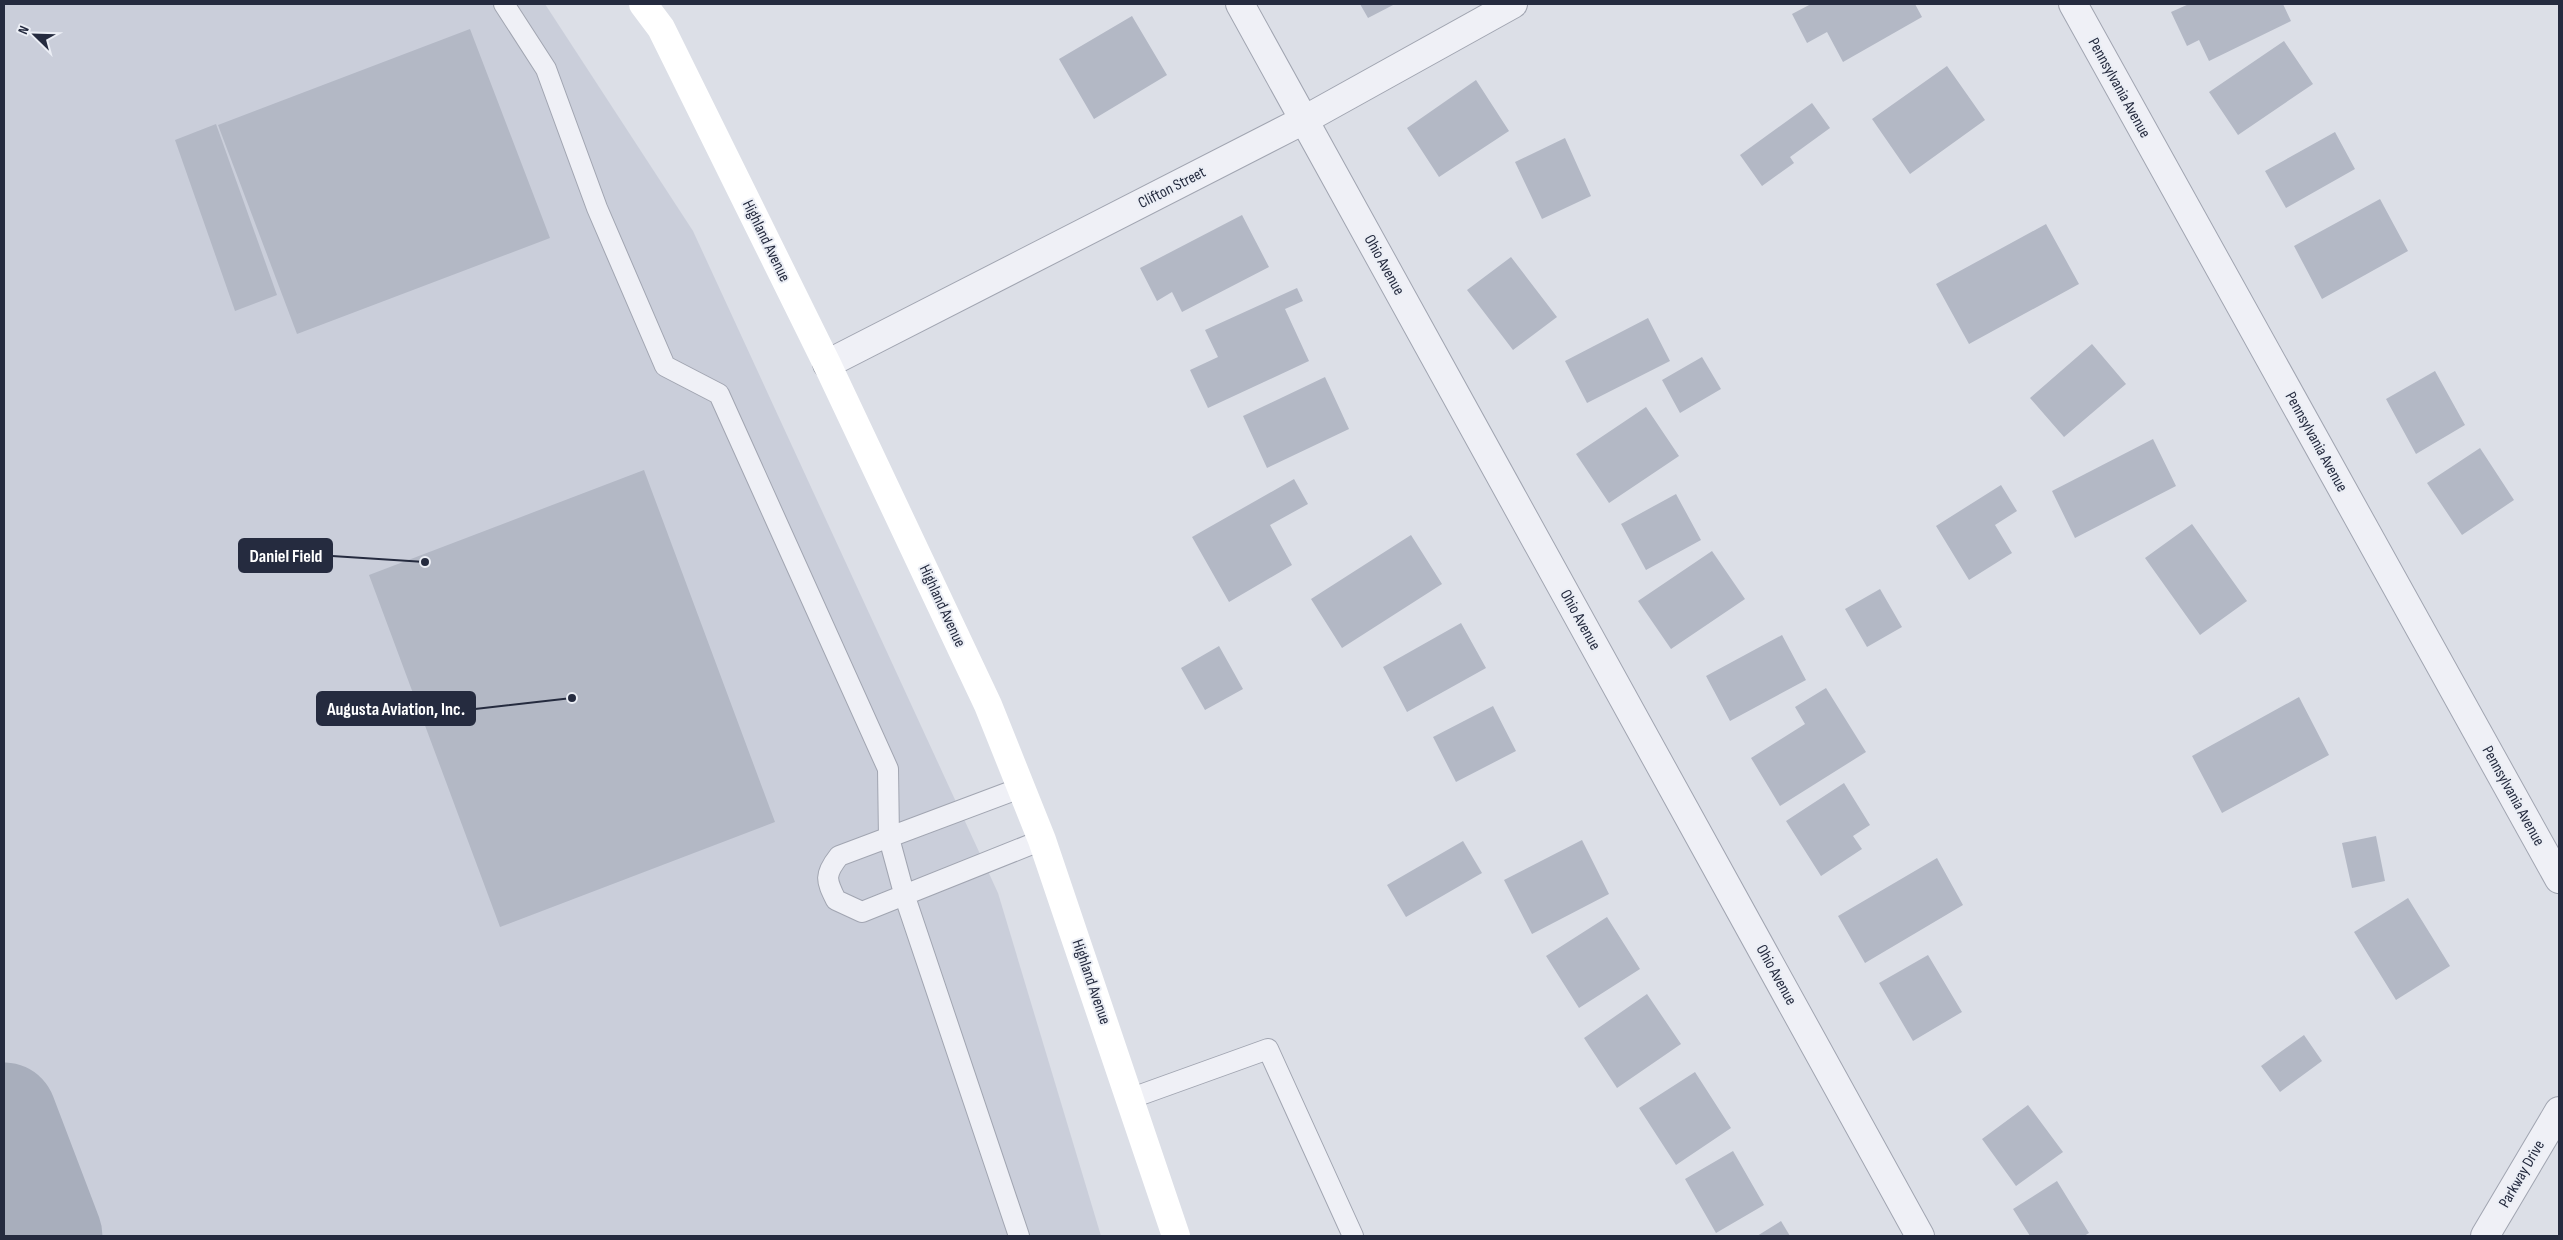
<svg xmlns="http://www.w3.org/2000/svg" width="2563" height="1240" viewBox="0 0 2563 1240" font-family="'Sofia Sans Condensed',sans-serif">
<rect width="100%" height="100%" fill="#dcdfe7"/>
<!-- built -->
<path fill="#caceda" d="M4,4H545L693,231L998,893L1101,1236H4Z"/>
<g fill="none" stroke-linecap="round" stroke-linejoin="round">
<!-- taxiway -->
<path stroke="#a8aebc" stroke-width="105" d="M4,1115L50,1236"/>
</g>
<!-- building -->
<path fill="#b3b8c5" d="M1360,4H1395L1368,18Z
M1811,4H1915L1922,17L1843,62L1827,32L1807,43L1792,14Z
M2189,4H2283L2291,21L2209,61L2199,40L2187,46L2171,12Z
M1132,16L1167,75L1094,119L1059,59Z
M470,29L550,238L297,334L218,125Z
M2284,41L2313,84L2238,135L2209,92Z
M1947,66L1985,120L1910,174L1872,119Z
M1476,80L1509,131L1439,177L1407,128Z
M1812,103L1830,128L1790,157L1794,163L1762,186L1740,155Z
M216,124L277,295L235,311L175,140Z
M2335,132L2355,169L2286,208L2265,171Z
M1565,138L1591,196L1542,219L1515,162Z
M2380,199L2408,251L2322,299L2294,246Z
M1242,215L1269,267L1182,312L1172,292L1157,301L1140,268Z
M2046,224L2079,284L1969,344L1936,284Z
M1511,257L1557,317L1513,350L1467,290Z
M1297,288L1303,301L1285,309L1309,361L1208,408L1190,370L1218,357L1205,330Z
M1648,318L1670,361L1587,403L1565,361Z
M2092,344L2126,384L2064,437L2030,398Z
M1702,357L1721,389L1680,413L1662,380Z
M2435,371L2465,425L2416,454L2386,399Z
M1325,377L1349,429L1267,468L1243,416Z
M1646,407L1679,456L1609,503L1576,454Z
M2153,439L2176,486L2075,538L2052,491Z
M2480,448L2514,500L2462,535L2427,483Z
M644,470L775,822L500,927L369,575Z
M1294,479L1308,504L1270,525L1292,565L1229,602L1192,537Z
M2001,485L2017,511L1995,525L2012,553L1969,580L1936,526Z
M1676,494L1701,540L1646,570L1621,524Z
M2192,524L2247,601L2200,635L2145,558Z
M1411,535L1442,584L1342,648L1311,599Z
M1712,551L1745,599L1671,649L1638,601Z
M1880,589L1902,627L1867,647L1845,609Z
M1461,623L1486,668L1407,712L1383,667Z
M1782,635L1806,680L1730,721L1706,676Z
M1219,646L1243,689L1205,710L1181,668Z
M1826,688L1866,752L1780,806L1751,758L1805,724L1795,707Z
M2299,697L2329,755L2222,813L2192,756Z
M1493,706L1516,751L1456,782L1433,737Z
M1844,783L1870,825L1853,836L1862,849L1821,876L1786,821Z
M2376,836L2385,881L2352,888L2342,843Z
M1582,840L1609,894L1532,934L1504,880Z
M1463,841L1482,873L1406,917L1387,885Z
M1937,858L1963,905L1865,963L1838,916Z
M2408,898L2450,966L2396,1000L2354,932Z
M1607,917L1640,969L1579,1008L1546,956Z
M1928,955L1962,1012L1913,1041L1879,983Z
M1647,994L1681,1044L1617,1088L1584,1038Z
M2304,1035L2322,1061L2280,1092L2261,1066Z
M1695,1072L1731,1128L1676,1165L1639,1108Z
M2028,1105L2063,1152L2016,1186L1982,1139Z
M1733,1151L1764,1205L1716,1233L1685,1179Z
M2057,1181L2089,1233L2084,1236H2030L2013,1209Z
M1781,1221L1790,1236H1757Z"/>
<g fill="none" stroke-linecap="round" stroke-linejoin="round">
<defs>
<path id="lane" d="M504,4L546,69L597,208L665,366L719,394L888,769L889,838L905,897L1019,1236
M1020,788L839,856C824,875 826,880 836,900L862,912L1042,840
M1129,1099L1268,1049L1353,1236"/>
<path id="street" d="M1240,4L1920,1236
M2073,4L2559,879
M827,364L1304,120L1513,4
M2485,1236L2559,1111"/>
</defs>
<!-- lane casing -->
<use href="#lane" stroke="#a1a5b1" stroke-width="22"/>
<!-- street casing -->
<use href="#street" stroke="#a1a5b1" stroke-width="30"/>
<!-- lane -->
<use href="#lane" stroke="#eff0f6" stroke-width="20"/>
<!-- street -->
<use href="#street" stroke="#eff0f6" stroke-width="28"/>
<!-- secondary -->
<path stroke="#fff" stroke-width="28" d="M643,4L661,28L827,364L988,705L1042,840L1176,1236"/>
</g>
<g text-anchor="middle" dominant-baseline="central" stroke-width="4" stroke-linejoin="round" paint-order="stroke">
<!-- street labels -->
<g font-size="16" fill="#252b3f" stroke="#ebeef5">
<text transform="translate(2119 88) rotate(61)">Pennsylvania Avenue</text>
<text transform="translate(1172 188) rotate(-27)">Clifton Street</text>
<text transform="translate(766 241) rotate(64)">Highland Avenue</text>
<text transform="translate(1384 265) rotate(61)">Ohio Avenue</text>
<text transform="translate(2316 442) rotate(61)">Pennsylvania Avenue</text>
<text transform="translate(942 606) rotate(65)">Highland Avenue</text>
<text transform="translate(1580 620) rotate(61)">Ohio Avenue</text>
<text transform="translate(2513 796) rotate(61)">Pennsylvania Avenue</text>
<text transform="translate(1776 975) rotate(61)">Ohio Avenue</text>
<text transform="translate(1091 982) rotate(71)">Highland Avenue</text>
<text transform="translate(2522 1174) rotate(-60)">Parkway Drive</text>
</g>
</g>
<!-- callouts -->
<path fill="none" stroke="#252b3f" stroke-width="2" d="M425 562L332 556M572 698L475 709"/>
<g fill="#252b3f" stroke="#ebeef5" stroke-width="2">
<circle cx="425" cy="562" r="5"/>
<circle cx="572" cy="698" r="5"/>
</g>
<g fill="#252b3f" stroke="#252b3f" stroke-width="2">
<rect x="239" y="539" width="93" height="33" rx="5"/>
<rect x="317" y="692" width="158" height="33" rx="5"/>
</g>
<g font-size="18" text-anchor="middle" font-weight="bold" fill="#fff">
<text x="286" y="562">Daniel Field</text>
<text x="396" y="715">Augusta Aviation, Inc.</text>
</g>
<!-- border -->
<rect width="2563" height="1240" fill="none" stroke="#252b3f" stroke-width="10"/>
<!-- north arrow -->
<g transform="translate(35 35) rotate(293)" stroke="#ebeef5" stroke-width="4" paint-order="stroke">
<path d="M0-4L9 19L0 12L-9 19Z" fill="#252b3f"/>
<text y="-8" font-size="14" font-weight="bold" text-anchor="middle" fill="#252b3f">N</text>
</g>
</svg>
